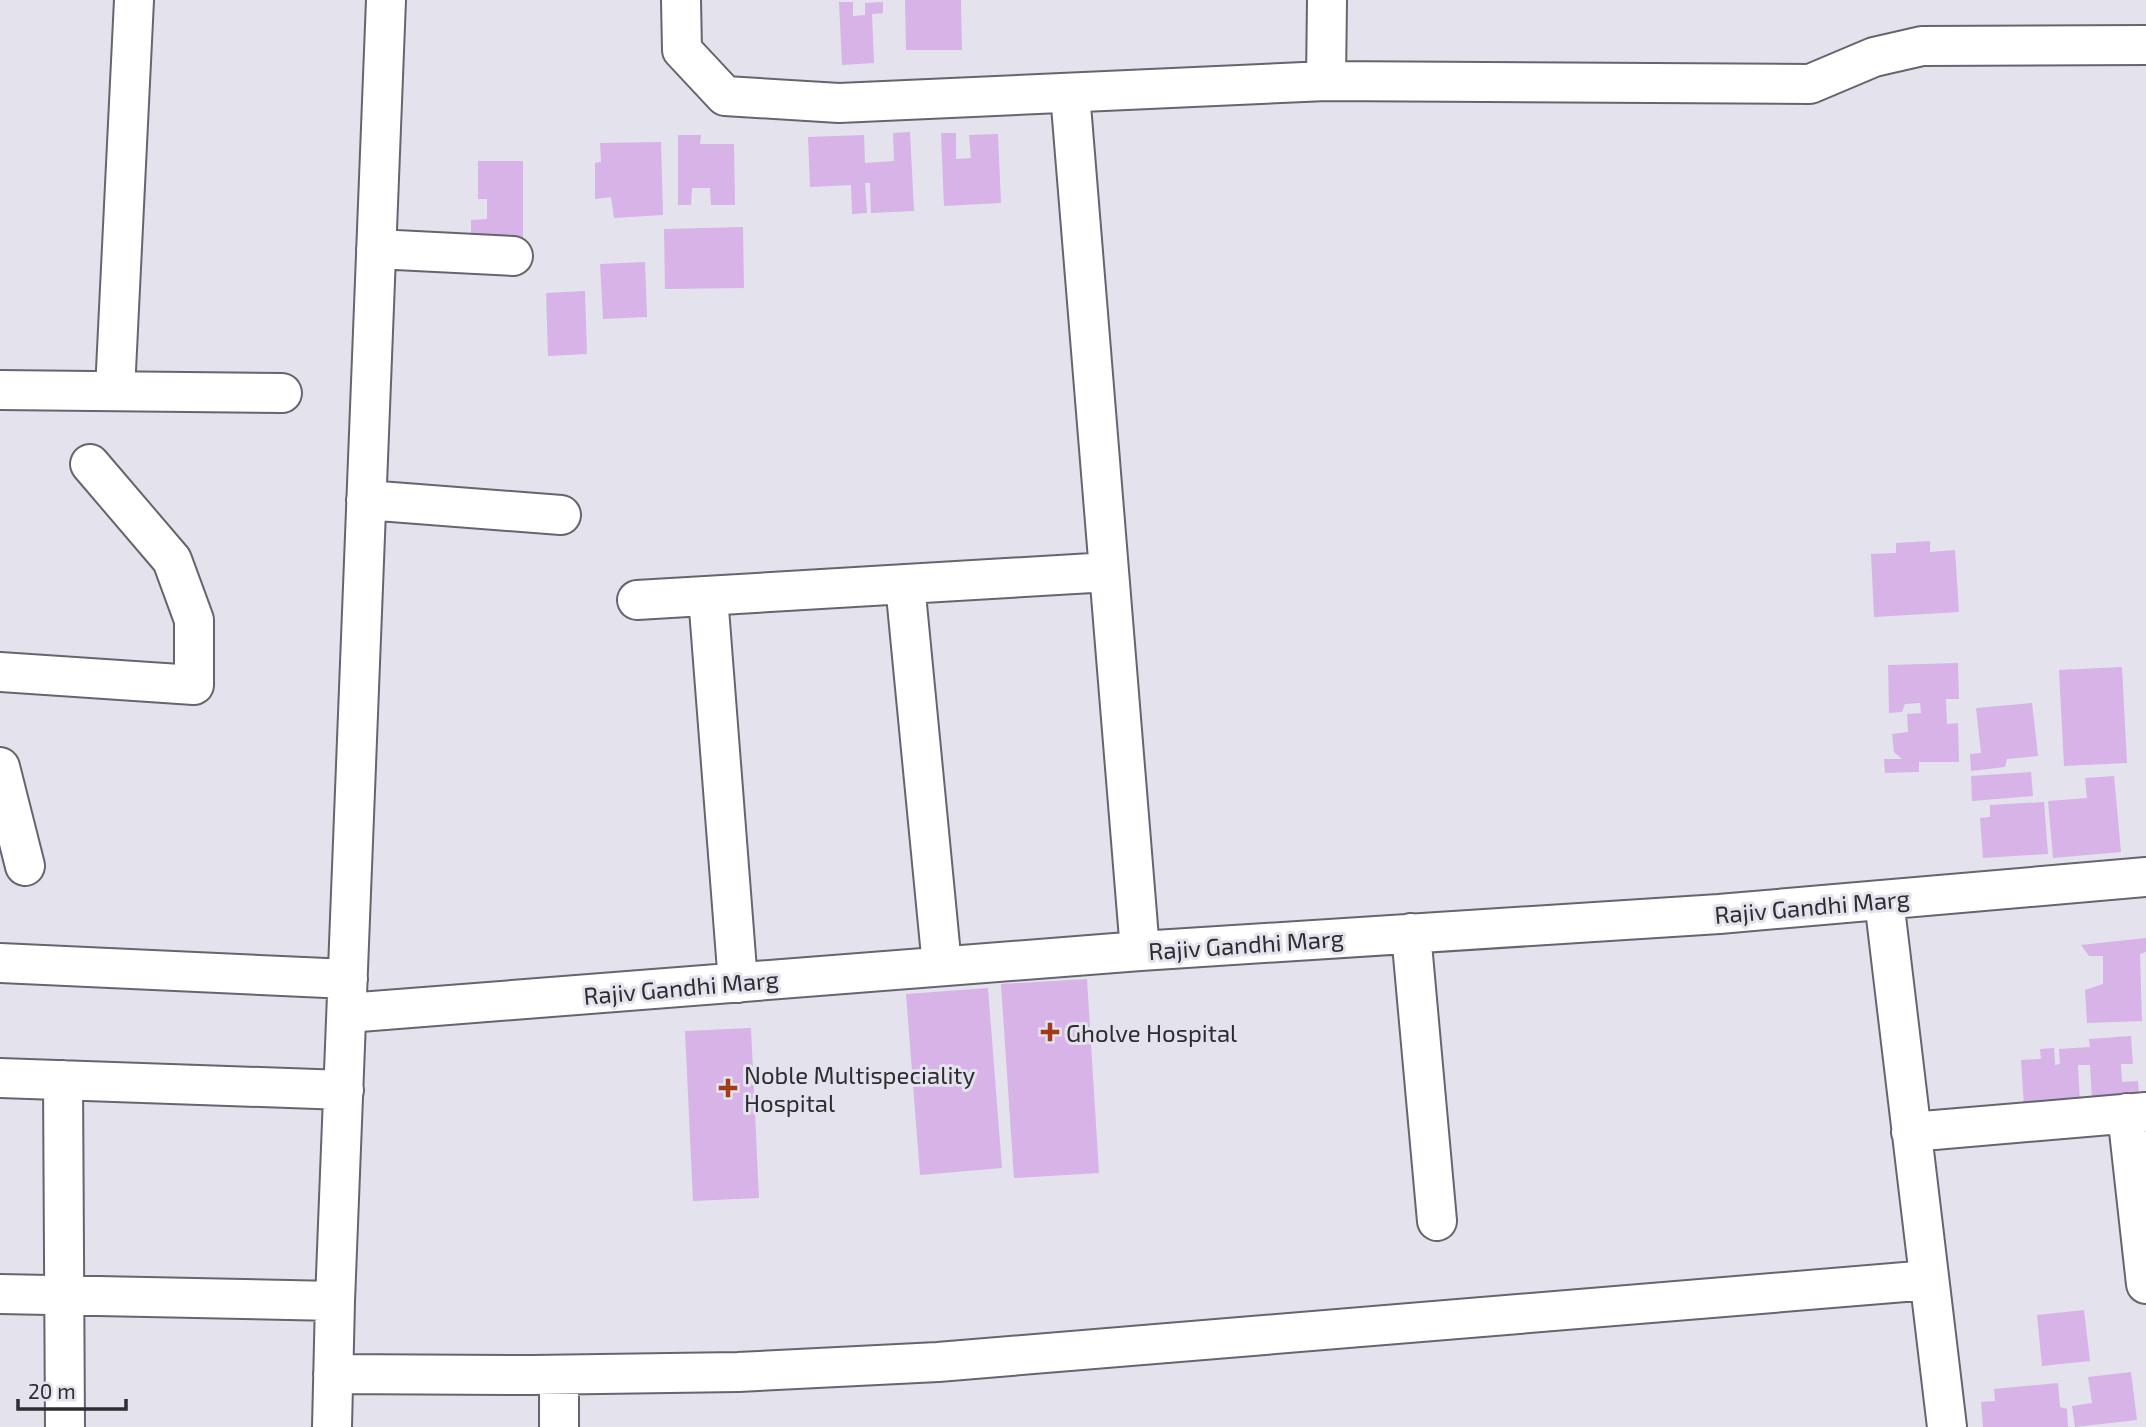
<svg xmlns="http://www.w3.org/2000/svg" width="2146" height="1427" viewBox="0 0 2146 1427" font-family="'Exo 2',sans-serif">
<rect width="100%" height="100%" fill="#e4e2ec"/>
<!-- building -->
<path fill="#d7b3e8" d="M905,0H961L962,50H906Z
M839,2H853V16L865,15V3L883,2V13L872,14L874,63L842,65Z
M910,132L914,211L871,213L870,183H865L867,213L852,214L851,185L810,187L808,137L864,135L865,163L894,161L893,133Z
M941,133H956V159L971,158L969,135L998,134L1001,203L944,206Z
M678,135H701L700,144H734L735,205H711L710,188H692L691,205H678Z
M661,142L663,215L614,218L611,197L595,199V163L601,162L600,143Z
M478,161H523V241H471V220L487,219V199H478Z
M743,227L744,288L665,289L664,229Z
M645,262L647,317L603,319L600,264Z
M585,291L587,354L548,356L546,293Z
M1930,541V552L1955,550L1959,612L1874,617L1871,554L1896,553V543Z
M1958,663L1959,699H1946L1947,724L1958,723L1959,762H1919V772L1885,773L1884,759H1902L1894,752L1892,734L1908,732L1907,714L1921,713L1920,703L1905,704L1902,712L1889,713L1888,665Z
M2122,667L2127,763L2064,766L2059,670Z
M2032,703L2038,756L2007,759L2005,767L1971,771L1970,754L1981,753L1976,708Z
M2031,772L2033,796L1972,801L1971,776Z
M2114,776L2121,852L2053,858L2048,801L2087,798L2085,778Z
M2044,802L2048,854L1983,858L1980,818L1990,817V805Z
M2146,938V952L2140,954L2142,1021L2087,1023L2085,990L2103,984V956H2089L2081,945Z
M1087,979L1099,1173L1014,1178L1001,984Z
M988,988L1002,1168L920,1175L906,994Z
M751,1028L759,1198L693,1201L685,1031Z
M2131,1036L2133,1064H2121L2122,1082L2138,1081L2139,1098L2092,1101L2090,1065H2078L2080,1103L2024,1107L2021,1060L2041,1059L2040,1049L2054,1048L2055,1065L2060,1064L2059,1049L2090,1047L2089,1039Z
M2084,1310L2090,1361L2042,1366L2037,1315Z
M2131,1372L2137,1420L2075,1427L2072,1406L2092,1403L2088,1377Z
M2058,1383L2060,1407L2067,1409L2068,1427H1983L1981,1402L1995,1401L1994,1389Z"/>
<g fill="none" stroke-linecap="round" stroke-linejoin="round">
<defs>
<path id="minor" d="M681,0L682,50L725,96L839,103L1326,81L1810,84L1874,57L1922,46L2146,45
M1326,81L1327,0
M1070,93L1140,951
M376,249L513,256
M0,390L282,393
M115,391L134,0
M366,500L561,515
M905,584L942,966
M708,596L738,983
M637,600L1109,572
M0,672L194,685V620L172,560L90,464
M0,767L25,866
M1884,900L1947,1427
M1411,933L1437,1221
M0,963L348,979
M347,1013L1140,951L1719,914L2146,877
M0,1078L344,1090
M63,1080L65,1427
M2127,1113L2146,1284
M1911,1132L2146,1112
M0,1294L335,1301
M333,1374L532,1375L738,1372L938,1362L1929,1280
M559,1375V1427
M332,1427L335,1301L386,0"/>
</defs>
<!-- minor casing -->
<use href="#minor" stroke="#66646d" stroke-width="42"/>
<!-- minor -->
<use href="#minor" stroke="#fff" stroke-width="38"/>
</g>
<!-- markers -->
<g fill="#a23a1c" stroke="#e4e2ec" stroke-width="2.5">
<path d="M1046.5 1021.5h7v7h7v7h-7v7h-7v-7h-7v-7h7z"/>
<path d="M724.5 1077.5h7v7h7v7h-7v7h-7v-7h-7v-7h7z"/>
</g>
<g text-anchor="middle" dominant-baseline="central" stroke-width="6" stroke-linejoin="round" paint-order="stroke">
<!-- street labels -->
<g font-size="24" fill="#2d2c30" stroke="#e4e2ec">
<text transform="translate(1812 906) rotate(-5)">Rajiv Gandhi Marg</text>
<text transform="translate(1246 944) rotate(-4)">Rajiv Gandhi Marg</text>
<text transform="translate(681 987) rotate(-5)">Rajiv Gandhi Marg</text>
</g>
<!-- poi labels -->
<g font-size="24" fill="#2d2c30" stroke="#e4e2ec" text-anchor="start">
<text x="1066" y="1032">Gholve Hospital</text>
<text x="744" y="1074">Noble Multispeciality<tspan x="744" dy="28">Hospital</tspan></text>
</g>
</g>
<!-- scale -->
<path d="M18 1399v10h108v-10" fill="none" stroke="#2d2c30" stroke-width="3.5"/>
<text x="28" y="1399" font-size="21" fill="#2d2c30" stroke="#e4e2ec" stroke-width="5" paint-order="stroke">20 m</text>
</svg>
